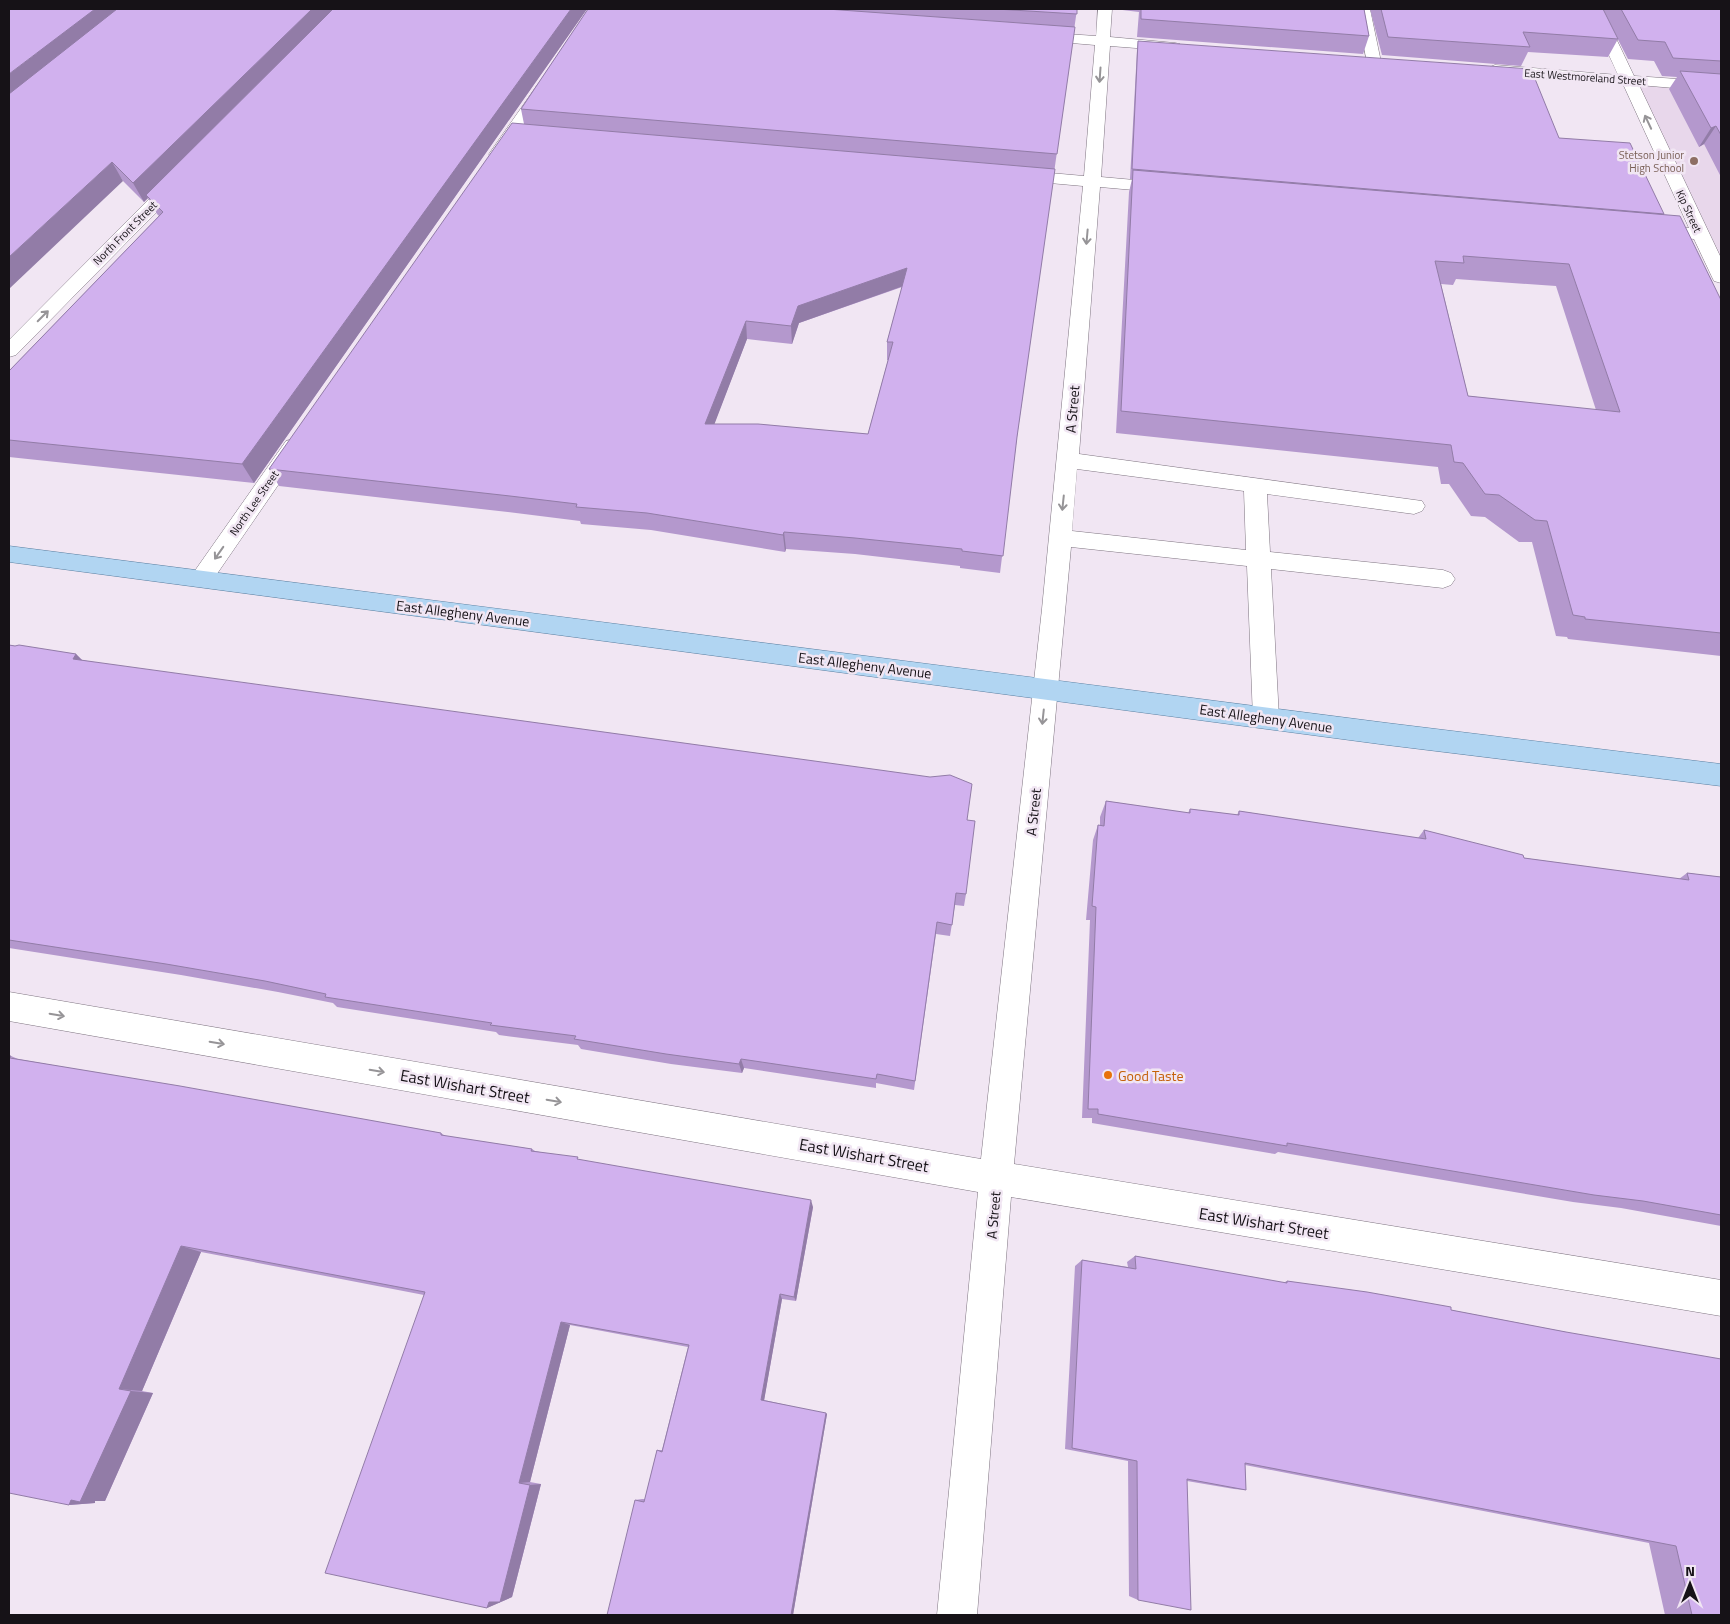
<svg xmlns="http://www.w3.org/2000/svg" width="1730" height="1624" viewBox="0 0 1730 1624" font-family="'Titillium Web',sans-serif">
<rect width="100%" height="100%" fill="#f1e6f3"/>
<!-- built -->
<path fill="#e8d7eb" d="M1629,80L1721,87V277L1700,234Z"/>
<g fill="none" stroke-linecap="round" stroke-linejoin="round">
<defs>
<path id="minor" d="M1098,9H1112L1110,37L1175,43L1180,44L1182,47L1180,50L1175,51L1110,46L1101,177L1168,183L1174,184L1177,188L1174,192L1168,193L1100,187L1079,454L1422,501L1425,506L1422,511L1414,514L1267,494L1270,552L1443,570L1451,573L1455,579L1451,585L1443,588L1271,569L1279,718L1275,725L1266,728L1257,725L1253,718L1247,566L1071,547L1014,1164L1721,1280V1316L1011,1197L977,1615H937L978,1192L9,1021V992L981,1159L1042,609L1083,186L1016,180L1010,179L1008,175L1010,171L1016,170L1084,176L1095,45L1036,40L1031,39L1029,36L1031,33L1036,32L1096,36ZM1077,469L1244,491L1246,550L1072,531Z
M1356,9H1370L1381,62L1379,65H1369L1367,62Z
M1588,9H1602L1634,76L1721,82V92L1639,85L1721,258V283L1714,281L1712,277L1694,239L1652,235L1646,234L1643,230L1646,226L1652,225L1689,228L1623,84L1495,75L1490,73L1487,70L1490,67L1495,65L1618,75Z
M543,82L548,84L551,87L505,154L503,158H491L489,154L538,84Z
M178,175L184,176L186,180L184,184L16,355L9,357V340L172,176Z
M294,439L302,441L305,446L210,584L202,587L194,584L190,578L194,572L286,441Z"/>
<path id="major" d="M9,546L1387,723L1721,764V786L1387,745L9,562Z"/>
</defs>
<!-- minor casing -->
<use href="#minor" stroke="#7f7581" stroke-width="1"/>
<!-- major casing -->
<use href="#major" stroke="#597fa0" stroke-width="1"/>
<!-- minor -->
<use href="#minor" fill="#fff" fill-rule="evenodd"/>
<!-- major -->
<use href="#major" fill="#b1d5f2" fill-rule="evenodd"/>
</g>
<!-- wall -->
<path fill="#b498cd" fill-rule="evenodd" d="M9,9H587L254,483L9,457V371L159,216L157,214L148,198L144,202L123,181Z
M588,9H1077L1017,437L1000,573L960,568V566L855,554L786,549L785,552L651,530L581,524L580,521L516,513L279,486L269,469L524,124L521,109ZM902,287L887,342V360H888L868,434L714,424L747,339L792,344L799,323Z
M1113,9H1364L1369,36L1363,54L1137,37L1139,12L1114,9Z
M1370,9H1721V177L1704,144L1699,147L1669,89L1677,77L1662,76L1654,61L1628,59L1610,24L1618,39L1608,57L1528,52L1521,66L1382,55Z
M1138,41L1559,138L1664,214V215L1721,300V656L1568,639L1567,637L1556,636L1532,542H1519L1485,517L1471,516L1449,484H1441L1438,467L1116,433L1129,192L1132,179H1130L1137,50ZM1456,279L1556,286L1596,410L1468,396L1441,284L1453,285Z
M9,645L15,646L76,654L82,660L967,820L966,894L964,906L955,905L950,936L936,934L914,1090L876,1083V1088L744,1068L742,1073L671,1064L581,1049L578,1045L499,1035L496,1032L337,1007L333,1003L278,992L181,975L9,948Z
M1106,801L1188,813L1190,809L1237,815L1239,811L1418,838L1424,830L1524,858L1679,879L1687,873L1721,877V1226L1621,1208L1573,1202L1278,1152L1275,1154L1092,1123V1118H1082L1090,920H1086L1093,840L1098,825L1100,826V817Z
M11,1056L18,1059L441,1133L445,1136L532,1149L535,1151L813,1207L796,1301L782,1299L764,1400L827,1414L793,1615L635,1500L642,1499H645L657,1450H662L688,1347L570,1325L530,1482L541,1484L512,1597L487,1608L424,1295L201,1252L142,1391L153,1393L105,1501H95V1503L69,1505Z
M1135,1256L1283,1283L1287,1281L1451,1310L1566,1332L1721,1615H1665L1649,1543L1245,1465L1246,1490L1234,1489L1187,1481L1138,1600L1129,1596L1128,1461L1065,1449L1075,1266L1082,1260L1128,1267L1127,1262Z"/>
<!-- shaded-wall -->
<path fill="#927ca7" d="M95,9H127L9,102V74Z
M312,9H337L146,195L148,198L144,202L133,183Z
M571,9H587L254,483L242,464Z
M1716,126L1704,144L1699,147L1711,128Z
M112,162L123,181L9,289V257Z
M907,268L906,285L799,323L792,344L791,326L798,306Z
M746,321L747,339L708,441L705,424Z
M784,532L786,549L785,552L783,535Z
M76,654L91,669L73,659Z
M741,1059L744,1068L742,1073L739,1064Z
M811,1200L813,1207L796,1301L794,1297Z
M181,1246L201,1252L142,1391L119,1389Z
M780,1294L782,1299L764,1401L761,1400Z
M561,1322L570,1325L530,1482L519,1483Z
M131,1391L153,1393L105,1501H95V1503L69,1505L71,1500Z
M826,1413L827,1414L793,1615H791Z
M541,1484L512,1597L487,1608L530,1485Z"/>
<!-- building -->
<path fill="#d1b1ee" stroke="#927ca7" fill-rule="evenodd" d="M9,9H95L9,74Z
M117,9H312L133,183L112,162L9,257V94Z
M333,9H571L242,464L9,440V371L163,212L146,195Z
M588,9H827L1075,27L1057,154L521,109Z
M996,9H1077V14Z
M1141,9H1364L1369,36L1141,19Z
M1381,9H1603L1618,39L1523,32L1530,47L1388,37Z
M1621,9H1721V61L1673,58L1665,42L1638,40Z
M1138,41L1531,69L1559,138L1630,143L1664,214L1132,169Z
M1680,71L1721,74V135L1716,126L1711,128Z
M512,123L1055,169L1017,437L1003,556L962,551V549L855,538L784,532L783,535L647,513L576,507L577,504L510,496L269,469ZM907,268L887,342H893L868,434L758,424H705L746,321L791,326L798,306Z
M1133,170L1680,216L1721,300V633L1585,619V617L1573,615L1547,521L1535,520L1499,495L1485,494L1463,463L1454,462L1451,445L1121,411ZM1463,256L1569,264L1620,412L1468,396L1435,261L1464,263Z
M9,645L15,646L19,645L76,654L73,659L887,771L930,777L950,775L972,784L967,820L975,821L966,894L956,893L952,925L937,922L915,1081L877,1074L876,1079L741,1059L739,1064L666,1054L574,1039L576,1036L490,1025L492,1023L325,997L326,994L265,981L166,964L9,940Z
M1106,801L1190,813V809L1239,815V811L1426,839L1424,830L1523,855L1524,858L1689,880L1687,873L1721,877V1215L1643,1201L1594,1195L1287,1143V1146L1098,1114V1109H1088L1096,907L1092,906L1098,825L1104,826Z
M9,1056H11L10,1058L180,1086L441,1133V1135L532,1149L531,1151L578,1157L577,1159L811,1200L794,1297L780,1294L761,1400L826,1413L791,1615H607L635,1500L644,1502L657,1450L662,1452L689,1345L561,1322L519,1483L530,1485L500,1602H489L487,1608L325,1573L425,1292L181,1246L119,1389L131,1391L80,1502L71,1500L69,1505L9,1493Z
M1135,1256L1287,1283V1281L1367,1292L1451,1307V1310L1566,1332L1721,1359V1615H1692L1676,1546L1245,1463L1246,1490L1187,1479L1191,1610L1138,1600L1137,1461L1072,1448L1082,1260L1136,1269Z"/>
<!-- one-way arrows -->
<defs><path id="oneway-shaft" d="M-6 0H5M1.5-3L5.5 0L1.5 3" fill="none" stroke-width="1.6" stroke-linecap="round" stroke-linejoin="round" transform="scale(1.25)"/></defs>
<g stroke="#969497">
<use href="#oneway-shaft" transform="translate(1100 75) rotate(94)"/>
<use href="#oneway-shaft" transform="translate(1648 122) rotate(-115)"/>
<use href="#oneway-shaft" transform="translate(1087 237) rotate(95)"/>
<use href="#oneway-shaft" transform="translate(43 316) rotate(-45)"/>
<use href="#oneway-shaft" transform="translate(1063 503) rotate(96)"/>
<use href="#oneway-shaft" transform="translate(219 553) rotate(125)"/>
<use href="#oneway-shaft" transform="translate(1043 717) rotate(96)"/>
<use href="#oneway-shaft" transform="translate(57 1015) rotate(10)"/>
<use href="#oneway-shaft" transform="translate(217 1043) rotate(10)"/>
<use href="#oneway-shaft" transform="translate(377 1071) rotate(10)"/>
<use href="#oneway-shaft" transform="translate(554 1101) rotate(10)"/>
</g>
<!-- markers -->
<circle fill="#8d6e63" stroke="#f1e6f3" stroke-width="2" cx="1694" cy="161" r="5"/>
<circle fill="#e8710a" stroke="#f1e6f3" stroke-width="2" cx="1108" cy="1075" r="5"/>
<g text-anchor="middle" dominant-baseline="central" stroke-width="5" stroke-linejoin="round" paint-order="stroke">
<!-- far-street labels -->
<g font-size="11" fill="#161217" stroke="#f1e6f3">
<text transform="translate(1585 77) rotate(4)">East Westmoreland Street</text>
<text transform="translate(1689 211) rotate(65)">Kip Street</text>
<text transform="translate(125 233) rotate(-45)">North Front Street</text>
<text transform="translate(254 503) rotate(-55)">North Lee Street</text>
</g>
<!-- far-education labels -->
<g font-size="11" fill="#785e54" stroke="#f1e6f3" text-anchor="end">
<text x="1684" y="155">Stetson Junior<tspan x="1684" dy="13">High School</tspan></text>
</g>
<!-- street labels -->
<g font-size="14" fill="#161217" stroke="#f1e6f3">
<text transform="translate(1072 409) rotate(-85)">A Street</text>
<text transform="translate(463 613) rotate(7)">East Allegheny Avenue</text>
<text transform="translate(865 665) rotate(7)">East Allegheny Avenue</text>
<text transform="translate(1266 718) rotate(8)">East Allegheny Avenue</text>
<text transform="translate(1033 812) rotate(-84)">A Street</text>
<text transform="translate(993 1215) rotate(-85)">A Street</text>
</g>
<!-- food labels -->
<g font-size="14" fill="#c56008" stroke="#f1e6f3" text-anchor="start">
<text x="1118" y="1075">Good Taste</text>
</g>
<!-- near-street labels -->
<g font-size="16" fill="#161217" stroke="#f1e6f3">
<text transform="translate(465 1086) rotate(10)">East Wishart Street</text>
<text transform="translate(864 1155) rotate(10)">East Wishart Street</text>
<text transform="translate(1264 1223) rotate(9)">East Wishart Street</text>
</g>
</g>
<!-- border -->
<rect width="1730" height="1624" fill="none" stroke="#161217" stroke-width="20"/>
<!-- north arrow -->
<g transform="translate(1690 1584)" stroke="#f1e6f3" stroke-width="4" paint-order="stroke">
<path d="M0-4L9 19L0 12L-9 19Z" fill="#161217"/>
<text y="-8" font-size="14" font-weight="bold" text-anchor="middle" fill="#161217">N</text>
</g>
</svg>
